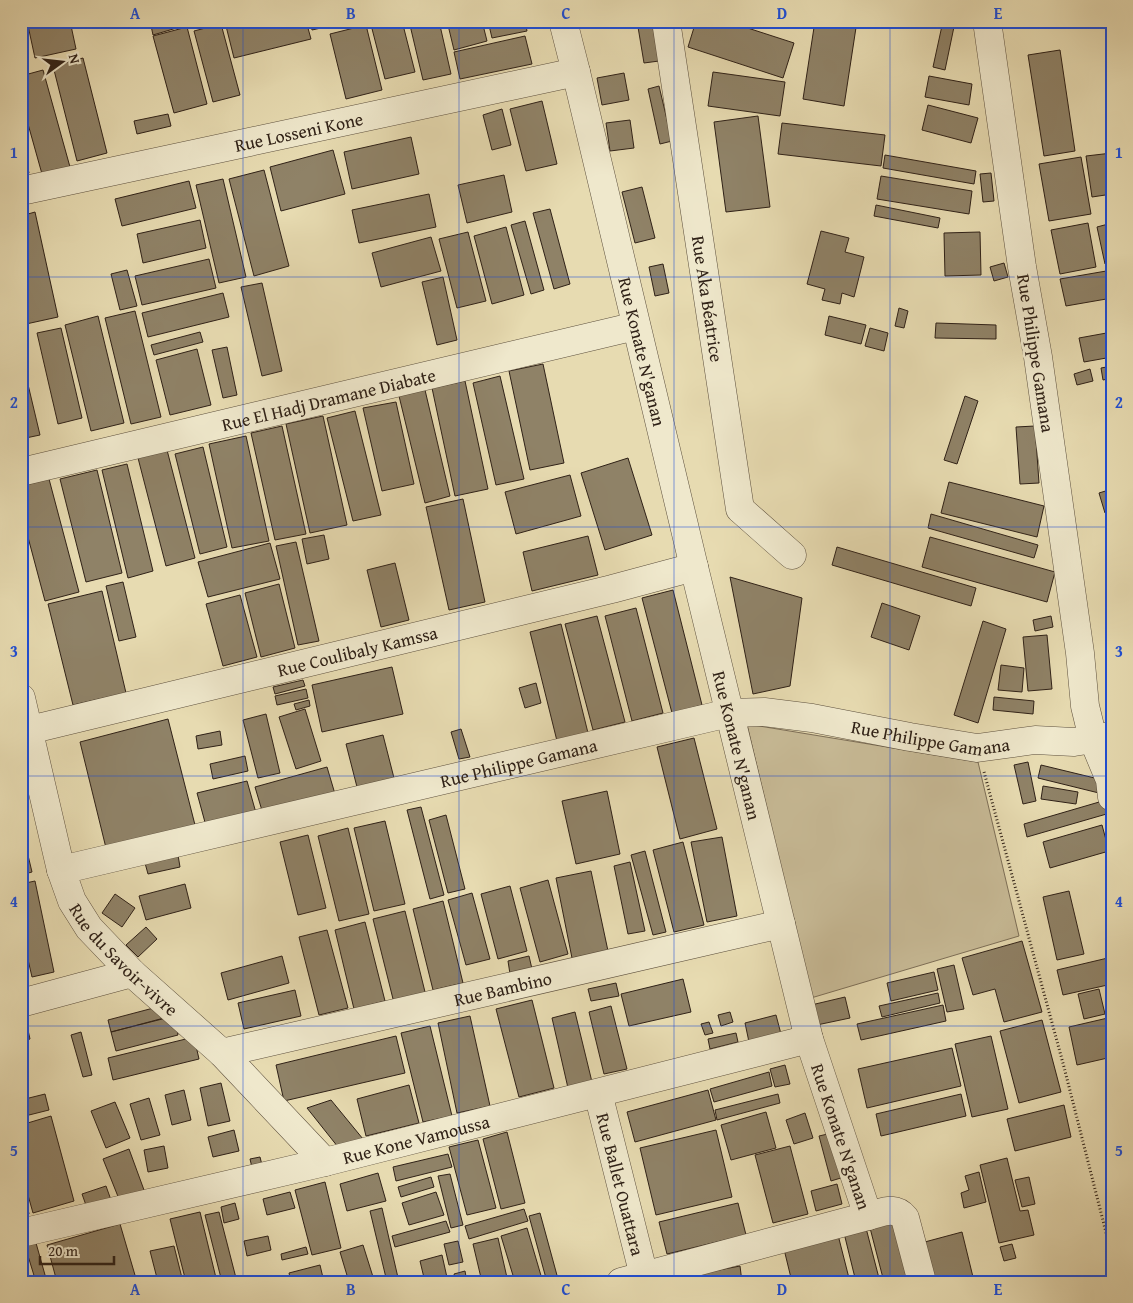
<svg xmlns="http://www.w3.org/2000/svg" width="1133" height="1303" viewBox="0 0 1133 1303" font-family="'Gentium Book Plus',serif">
<rect width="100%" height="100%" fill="#e7dbb1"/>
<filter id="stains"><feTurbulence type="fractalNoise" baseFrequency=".004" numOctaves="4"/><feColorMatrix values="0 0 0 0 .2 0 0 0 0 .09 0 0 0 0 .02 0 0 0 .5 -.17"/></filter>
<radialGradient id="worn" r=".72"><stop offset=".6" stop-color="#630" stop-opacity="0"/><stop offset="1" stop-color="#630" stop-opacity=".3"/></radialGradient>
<!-- green -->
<path fill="#c8bb97" stroke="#7c6e57" d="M747,724L978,762L1019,936L811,998Z"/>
<!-- building -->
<path fill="#8f8267" stroke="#2f2117" d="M27,21H70L76,49L35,58Z
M150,21H179L180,27L153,35Z
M306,21L311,39L234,58L225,22Z
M310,21H352L312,30Z
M370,21H402L415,72L385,79Z
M409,21H439L451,74L423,80Z
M447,21H482L487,41L454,50Z
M488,21H525L527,31L492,38Z
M637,21H652L659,61L644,63Z
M696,21H726L794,43L783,78L688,47Z
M815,21H857L844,106L803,99Z
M943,21L955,22L945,70L933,67Z
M221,24L240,95L213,102L194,31Z
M366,25L382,90L346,99L330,34Z
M187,27L207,104L174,113L153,36Z
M525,36L532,64L460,79L454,52Z
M21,38L27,61L21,63Z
M1060,50L1075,151L1044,156L1028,55Z
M83,58L107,153L77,161L53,66Z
M43,70L70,167L42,174L21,99V76Z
M713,72L785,82L780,116L708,106Z
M624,73L629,100L602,105L597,78Z
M929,76L972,84L969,105L925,97Z
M659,86L672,141L660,144L648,89Z
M542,101L557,164L526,171L510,109Z
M928,105L978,118L971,143L922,130Z
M502,109L511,145L492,150L483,115Z
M168,114L171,126L137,134L134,121Z
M758,116L770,207L726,212L714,122Z
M630,120L634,148L610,151L606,123Z
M782,123L885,135L881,166L778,154Z
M411,137L419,174L352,189L344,152Z
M21,141L29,173L21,175Z
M333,150L345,194L281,211L270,167Z
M1112,153V194L1092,197L1086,156Z
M885,155L976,171L974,184L883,168Z
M1081,157L1091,214L1049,221L1039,164Z
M264,170L289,266L254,276L229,179Z
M991,173L994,201L983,202L980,174Z
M504,175L512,212L467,223L458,185Z
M881,176L972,191L969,214L877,199Z
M223,179L246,277L219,283L196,185Z
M189,181L196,208L122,226L115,199Z
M642,187L655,238L635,243L622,192Z
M429,194L436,227L359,243L352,210Z
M876,205L940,218L938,228L874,216Z
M550,209L570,284L554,289L533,213Z
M35,212L58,317L26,324L21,303V216Z
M200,220L206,248L143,263L137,234Z
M525,221L544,290L531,294L511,225Z
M1088,223L1096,267L1060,274L1051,230Z
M1112,223V263L1105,264L1097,227Z
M506,227L524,295L492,304L474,236Z
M821,231L849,238L845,252L864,257L854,297L842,293L840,304L822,300L825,289L807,284Z
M468,232L486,301L457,308L439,239Z
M980,232L981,275L945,276L944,233Z
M431,237L441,271L381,287L372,253Z
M209,259L216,288L142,305L135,276Z
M1004,263L1008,277L994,281L990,267Z
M663,264L669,293L655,296L649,267Z
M127,270L137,306L120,310L111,274Z
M1112,270V298L1066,306L1060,279Z
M443,277L457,340L437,345L422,282Z
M262,283L282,371L262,376L241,287Z
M223,293L229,317L148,337L142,313Z
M899,308L908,311L904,328L895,326Z
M135,311L161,417L131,424L105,318Z
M98,316L124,423L91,431L65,325Z
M829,316L866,325L861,344L825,335Z
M936,323L996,325V339L935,338Z
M61,328L82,418L58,424L37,333Z
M870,328L888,333L884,351L865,346Z
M200,332L203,342L154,355L151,345Z
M1112,332V357L1084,362L1079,338Z
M227,347L237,395L223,398L212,350Z
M197,349L211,405L170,415L156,360Z
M21,355L40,435L21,439Z
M543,364L564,463L530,470L509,371Z
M1112,366V378L1103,380L1101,368Z
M1090,369L1093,381L1077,385L1074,374Z
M500,376L524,479L496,485L473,383Z
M465,381L488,489L455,496L432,388Z
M425,390L450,496L425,503L399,396Z
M965,396L978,401L957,464L944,460Z
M396,402L414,484L382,491L363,408Z
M355,411L381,515L353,521L327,418Z
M323,416L347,525L310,533L286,424Z
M282,426L306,534L275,540L251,433Z
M1035,426L1039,483L1020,484L1016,427Z
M246,436L269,541L232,548L209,444Z
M203,447L227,547L200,554L175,454Z
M167,450L195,558L166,566L138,458Z
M628,458L652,535L605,550L581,473Z
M127,464L153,571L128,578L102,470Z
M97,470L122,573L86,582L60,479Z
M570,475L581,516L516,534L505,492Z
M49,479L79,592L45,601L21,511V486Z
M949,482L1044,506L1037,537L941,513Z
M1112,489V512L1105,513L1099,493Z
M463,499L485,602L449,610L426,507Z
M931,514L1038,545L1034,558L928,528Z
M324,535L329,559L307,564L302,539Z
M588,536L598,575L532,591L523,552Z
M930,537L1055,572L1047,602L922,567Z
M296,542L319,641L298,645L276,546Z
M270,543L280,579L208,597L198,562Z
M837,547L976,588L971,606L832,565Z
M395,563L409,620L381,627L367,570Z
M730,577L802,598L790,686L753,694Z
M123,582L136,637L119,641L106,586Z
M279,584L295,648L261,657L245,593Z
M673,590L702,705L672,713L642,598Z
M102,591L126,693L73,705L48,604Z
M240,595L257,657L223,666L206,604Z
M882,603L920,616L909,650L871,637Z
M636,608L663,713L632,721L605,616Z
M597,616L625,722L593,730L565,624Z
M1051,616L1053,627L1035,631L1033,620Z
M983,621L1006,629L978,723L954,715Z
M561,624L588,733L557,741L530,632Z
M1047,635L1052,689L1028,691L1023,637Z
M1001,665L1024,668L1022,692L998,690Z
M392,667L403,714L322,732L312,685Z
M303,680L305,686L275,694L273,687Z
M536,683L541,703L525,708L519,688Z
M306,689L308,698L277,705L275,696Z
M994,697L1034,701L1033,714L993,710Z
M309,700L310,706L296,710L294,704Z
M305,709L321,761L296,769L279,717Z
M266,714L280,773L258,778L243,720Z
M168,719L195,825L106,848L80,742Z
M461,729L470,757L459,759L451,732Z
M220,731L222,745L198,749L196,736Z
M383,735L394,778L357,787L346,744Z
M694,738L717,829L680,839L657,747Z
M245,756L248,771L213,779L210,764Z
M1028,762L1036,801L1023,804L1014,765Z
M1041,765L1107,781L1103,794L1038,778Z
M327,767L335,794L263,814L255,787Z
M247,781L256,813L206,826L197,793Z
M1043,786L1078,792L1076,804L1041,799Z
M607,791L620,854L576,864L562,801Z
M1106,800L1110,813L1027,837L1024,824Z
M421,807L444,895L430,899L407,810Z
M446,815L465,889L448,893L429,820Z
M385,821L405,904L374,911L354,828Z
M1102,825L1109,851L1050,868L1043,842Z
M21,826L32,872L21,875Z
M348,828L369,914L339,921L318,836Z
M308,835L326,908L298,915L280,842Z
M722,837L737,916L707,922L691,842Z
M683,842L704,925L674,932L653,850Z
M645,851L666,932L653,935L631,855Z
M178,855L180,867L148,874L145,863Z
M630,862L645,931L628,934L614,866Z
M591,871L608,951L572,958L556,878Z
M548,880L568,954L540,962L520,888Z
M35,881L54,972L32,977L21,929V884Z
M185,884L191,908L146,920L139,896Z
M510,886L527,951L498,959L481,894Z
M1069,891L1084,954L1057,960L1043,897Z
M472,893L490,959L466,965L448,900Z
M115,894L135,908L122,927L102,913Z
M443,901L463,983L433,990L413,909Z
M405,911L426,996L394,1003L373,919Z
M365,922L385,1001L354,1009L335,930Z
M146,927L157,939L138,957L126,945Z
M327,930L348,1008L319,1015L299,937Z
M1022,941L1042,1012L1004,1022L995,989L973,995L962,958Z
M282,956L289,983L228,1000L221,973Z
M529,956L532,969L510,974L508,961Z
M1112,957V984L1063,995L1057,970Z
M954,965L964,1009L947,1012L937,969Z
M934,972L938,990L891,1001L887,983Z
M683,979L691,1012L629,1026L621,994Z
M616,983L619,996L591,1001L588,989Z
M1099,989L1105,1014L1084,1019L1078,994Z
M295,990L301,1016L244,1029L238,1003Z
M938,993L940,1003L882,1017L879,1006Z
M845,997L850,1018L812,1026L807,1006Z
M532,1000L554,1088L519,1097L496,1009Z
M943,1005L946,1021L861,1040L857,1024Z
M161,1006L164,1018L111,1032L108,1020Z
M611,1006L627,1069L604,1074L589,1012Z
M575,1012L592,1082L568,1088L552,1018Z
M730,1012L733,1022L721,1026L718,1015Z
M776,1015L781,1034L749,1042L745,1023Z
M174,1016L178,1035L116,1051L111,1032Z
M470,1016L490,1106L457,1113L438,1023Z
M1112,1017V1057L1077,1065L1069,1027Z
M1042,1020L1061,1092L1019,1103L1000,1031Z
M26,1021L30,1039L21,1042V1023Z
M709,1022L713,1033L705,1035L701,1024Z
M430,1026L452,1116L423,1122L401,1033Z
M81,1032L92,1075L83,1077L71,1035Z
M736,1033L738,1042L710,1049L708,1039Z
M396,1036L405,1073L284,1101L276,1065Z
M991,1036L1008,1109L972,1117L955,1044Z
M194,1037L199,1059L113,1080L108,1058Z
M952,1048L961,1086L867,1108L858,1069Z
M785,1065L790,1084L775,1087L770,1069Z
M769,1072L772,1086L714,1102L710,1089Z
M221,1083L230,1121L208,1126L200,1088Z
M409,1085L419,1123L366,1136L357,1099Z
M184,1090L191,1120L172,1125L165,1095Z
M708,1090L716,1120L635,1142L627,1112Z
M45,1094L49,1110L21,1117V1100Z
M778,1094L780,1103L717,1120L715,1110Z
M961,1094L966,1116L881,1136L876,1114Z
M149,1098L160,1135L141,1140L130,1104Z
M331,1100L363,1139L338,1147L307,1108Z
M115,1102L130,1138L106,1148L91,1111Z
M1064,1105L1071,1137L1015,1151L1007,1119Z
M766,1112L776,1148L731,1160L721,1125Z
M805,1113L813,1138L794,1144L786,1120Z
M51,1116L74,1201L33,1213L21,1170V1125Z
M234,1130L239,1151L213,1157L208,1137Z
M716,1130L732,1197L656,1215L640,1148Z
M507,1132L525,1203L501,1209L483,1139Z
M832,1133L844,1177L831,1181L819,1136Z
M478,1140L496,1208L467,1215L449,1147Z
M164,1146L168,1168L148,1172L144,1150Z
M790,1146L808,1214L773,1223L755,1155Z
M129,1149L144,1190L119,1199L103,1159Z
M448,1154L452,1167L396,1181L393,1167Z
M260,1157L264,1173L254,1176L250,1159Z
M1007,1158L1020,1211L1028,1210L1034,1235L999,1243L980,1165Z
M979,1172L986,1202L964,1208L961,1193L969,1190L965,1176Z
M378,1173L386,1201L347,1211L340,1184Z
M450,1174L463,1225L451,1228L438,1176Z
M431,1177L434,1187L401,1197L398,1187Z
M1029,1177L1035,1204L1022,1207L1015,1180Z
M325,1182L341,1248L312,1255L295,1190Z
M21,1184L25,1197L21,1198Z
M837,1184L842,1204L816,1211L811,1191Z
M106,1186L111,1200L87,1208L82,1194Z
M290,1192L295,1208L267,1215L263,1199Z
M436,1192L444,1215L409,1225L402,1203Z
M235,1203L239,1219L224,1223L221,1207Z
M738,1203L746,1235L667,1254L659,1222Z
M27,1204L29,1214L21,1216V1206Z
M382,1208L399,1282H387L370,1211Z
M524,1209L528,1221L469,1239L465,1226Z
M200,1212L217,1282H186L170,1219Z
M219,1212L236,1278L222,1282L205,1215Z
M540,1213L558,1279L547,1282L529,1216Z
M897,1217L913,1282H884L869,1224Z
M446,1221L450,1232L395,1247L392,1236Z
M120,1224L137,1282H57L47,1245Z
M527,1228L542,1279L534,1282H515L501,1236Z
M866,1228L880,1282H856L844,1233Z
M837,1231L850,1282H792L783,1245Z
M962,1232L973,1277L954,1282H931L921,1243Z
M268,1236L271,1250L247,1256L244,1241Z
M498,1238L508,1282H482L473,1244Z
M458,1241L463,1262L449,1265L444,1244Z
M36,1243L47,1282H36L25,1246Z
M1012,1244L1016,1258L1004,1261L1000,1247Z
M363,1245L374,1280L349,1282L340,1252Z
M174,1246L183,1282H158L150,1251Z
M306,1247L308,1254L282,1260L281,1254Z
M442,1255L448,1282H425L420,1261Z
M320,1265L324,1282H291L289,1273Z
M21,1266L26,1282H21Z
M740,1266L742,1282H704L703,1273Z
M465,1271L467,1282H456L454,1274Z
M282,1276L284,1282H259Z"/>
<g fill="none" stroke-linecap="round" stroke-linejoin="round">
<defs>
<g id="minor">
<path id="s1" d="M563,21L576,72L694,567L809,1039L868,1216L621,1282"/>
<path id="s2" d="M666,21L740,509L792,555"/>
<path id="s3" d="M21,191L576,72"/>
<path id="s4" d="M21,472L636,326"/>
<path id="s5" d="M21,698L61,870L72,901L89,928L132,973L222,1053L325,1162"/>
<path id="s6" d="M21,732L612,589L694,567"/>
<path d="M1110,736L1093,739L1110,780L1112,797"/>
<path id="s7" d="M61,870L729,713L764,712L812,718L910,737L977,748L1035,740L1074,742L1093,739L1085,706L1080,653L1038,357L1022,267L987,21"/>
<path d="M21,1003L132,973"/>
<path id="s8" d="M222,1053L781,924"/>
<path id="s9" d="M598,1093L644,1276"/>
<path d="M868,1216C882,1213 894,1205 905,1218L922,1282"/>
<path id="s10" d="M21,1233L325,1162L809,1039"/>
</g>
</defs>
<!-- minor casing -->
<use href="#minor" stroke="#5d503e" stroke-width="29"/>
<!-- path -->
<path stroke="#2f2117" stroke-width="3" stroke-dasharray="1 2.5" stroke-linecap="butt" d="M984,772L1064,1067L1112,1256"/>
<!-- minor -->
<use href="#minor" stroke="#efe8cc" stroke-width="28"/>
</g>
<!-- grid -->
<path fill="none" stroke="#1d4ed8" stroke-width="1" stroke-opacity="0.55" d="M243,21V1282M459,21V1282M674,21V1282M890,21V1282M21,277H1112M21,527H1112M21,776H1112M21,1026H1112"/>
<g text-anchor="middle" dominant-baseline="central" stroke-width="5" stroke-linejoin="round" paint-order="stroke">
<!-- street labels -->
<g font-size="18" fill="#2f2117" stroke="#efe8cc">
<text stroke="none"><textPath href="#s3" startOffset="284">Rue Losseni Kone</textPath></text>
<text stroke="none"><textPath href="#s2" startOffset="281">Rue Aka Béatrice</textPath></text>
<text stroke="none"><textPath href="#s1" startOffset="340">Rue Konate N'ganan</textPath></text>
<text transform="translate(1036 353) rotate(81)">Rue Philippe Gamana</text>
<text stroke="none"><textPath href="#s4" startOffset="316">Rue El Hadj Dramane Diabate</textPath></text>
<text stroke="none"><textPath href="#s6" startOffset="346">Rue Coulibaly Kamssa</textPath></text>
<text stroke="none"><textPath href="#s7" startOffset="890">Rue Philippe Gamana</textPath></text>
<text stroke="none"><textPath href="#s1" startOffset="745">Rue Konate N'ganan</textPath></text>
<text stroke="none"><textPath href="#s7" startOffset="470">Rue Philippe Gamana</textPath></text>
<text stroke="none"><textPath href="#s5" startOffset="288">Rue du Savoir-vivre</textPath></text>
<text stroke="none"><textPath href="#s8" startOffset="288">Rue Bambino</textPath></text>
<text stroke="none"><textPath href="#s1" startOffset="1150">Rue Konate N'ganan</textPath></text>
<text stroke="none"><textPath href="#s10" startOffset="406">Rue Kone Vamoussa</textPath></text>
<text stroke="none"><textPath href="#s9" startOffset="94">Rue Ballet Ouattara</textPath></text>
</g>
</g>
<!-- margin -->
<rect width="1133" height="1303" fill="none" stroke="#e7dbb1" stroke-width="55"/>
<!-- north arrow -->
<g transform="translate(62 62) rotate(75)" stroke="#efe8cc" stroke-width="4" paint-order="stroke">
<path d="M0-4L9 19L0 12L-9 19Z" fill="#2f2117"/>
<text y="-8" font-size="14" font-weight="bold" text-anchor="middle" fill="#2f2117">N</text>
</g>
<!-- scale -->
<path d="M40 1256v8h74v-8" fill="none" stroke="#2f2117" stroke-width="2.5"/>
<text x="48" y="1256" font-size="15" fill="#2f2117" stroke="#efe8cc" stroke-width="4" paint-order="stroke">20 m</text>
<rect x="28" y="28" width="1078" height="1248" fill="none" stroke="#1d4ed8" stroke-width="2"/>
<g font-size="16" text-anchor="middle" font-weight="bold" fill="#1d4ed8">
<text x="135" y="19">A</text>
<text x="351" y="19">B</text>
<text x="566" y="19">C</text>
<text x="782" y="19">D</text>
<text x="998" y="19">E</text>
<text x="14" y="158">1</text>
<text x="1119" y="158">1</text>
<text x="14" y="408">2</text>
<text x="1119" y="408">2</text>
<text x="14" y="657">3</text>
<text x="1119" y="657">3</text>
<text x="14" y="907">4</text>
<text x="1119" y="907">4</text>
<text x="14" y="1156">5</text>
<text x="1119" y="1156">5</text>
<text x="135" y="1295">A</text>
<text x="351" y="1295">B</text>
<text x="566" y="1295">C</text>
<text x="782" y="1295">D</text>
<text x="998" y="1295">E</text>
</g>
<rect width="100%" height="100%" filter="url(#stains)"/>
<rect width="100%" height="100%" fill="url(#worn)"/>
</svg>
